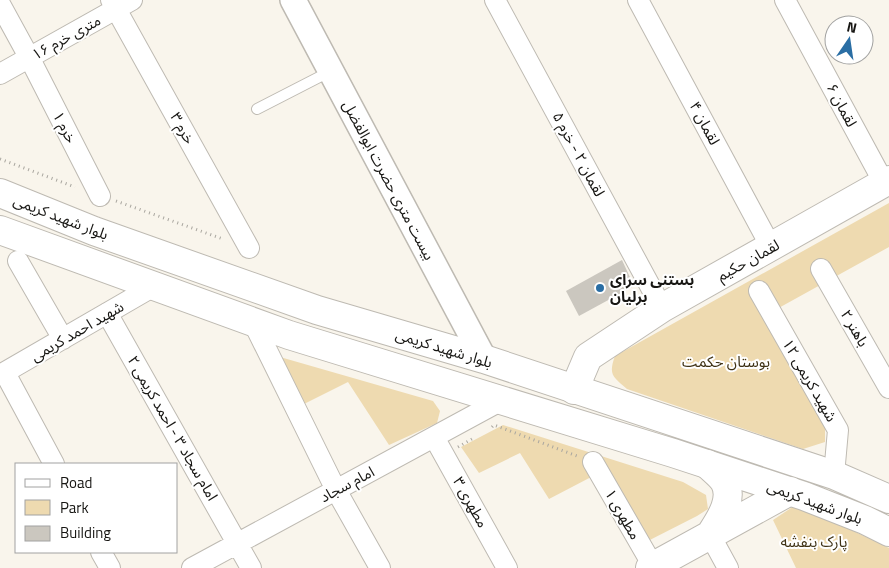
<svg xmlns="http://www.w3.org/2000/svg" width="889" height="568" viewBox="0 0 889 568" font-family="'Titillium Web','Noto Sans Arabic',sans-serif">
<rect width="100%" height="100%" fill="#f9f5ec"/>
<!-- green -->
<path fill="#eedab0" d="M889,203V247L766,315L825,423V442L803,449L627,389C613,377 608,375 615,356Z
M280,357L433,401L440,411L437,423L389,445L348,382L302,405Z
M503,425L683,482L706,495L708,509L697,516L638,546L595,475L549,499L520,453L479,473L461,447Z
M797,504L889,548V568H796L773,520Z"/>
<!-- building -->
<path fill="#cbc7bf" d="M622,260L634,286L579,316L566,291Z"/>
<g fill="none" stroke-linecap="round" stroke-linejoin="round">
<defs>
<path id="service" d="M257,109L331,71"/>
<path id="minor" d="M111,0L249,248
M495,0L662,308
M638,0L771,247
M785,0L884,183
M0,4L29,57L100,196
M0,74L132,0
M18,261L63,339
M821,269L889,388
M759,291L838,430L834,475
M107,313L251,568
M253,322L336,490L380,568
M5,373L54,464
M0,375L154,286
M434,437L507,568
M593,462L653,566
M710,535L728,568
M101,552L110,568
M192,568L502,400"/>
<path id="tertiary" d="M293,0L484,359"/>
<path id="secondary" d="M574,390L588,357L662,308L889,180
M707,464C712,469 720,475 724,481C735,499 719,521 710,535
M650,568L790,491"/>
<path id="primary" d="M0,193L94,231L317,310L484,359L834,475L889,499
M0,230L289,335L673,453L804,496L865,520L889,532"/>
</defs>
<!-- service casing -->
<use href="#service" stroke="#bebab2" stroke-width="12"/>
<!-- minor casing -->
<use href="#minor" stroke="#bebab2" stroke-width="22"/>
<!-- tertiary casing -->
<use href="#tertiary" stroke="#bebab2" stroke-width="28"/>
<!-- secondary casing -->
<use href="#secondary" stroke="#bebab2" stroke-width="30"/>
<!-- primary casing -->
<use href="#primary" stroke="#bebab2" stroke-width="30"/>
<!-- path -->
<path stroke="#a9a69f" stroke-width="3" stroke-dasharray="1 4" stroke-linecap="butt" d="M0,159L75,187
M116,201L223,239
M492,427L494,425L577,456
M458,447L472,439"/>
<!-- service -->
<use href="#service" stroke="#fff" stroke-width="10"/>
<!-- minor -->
<use href="#minor" stroke="#fff" stroke-width="20"/>
<!-- tertiary -->
<use href="#tertiary" stroke="#fff" stroke-width="25"/>
<!-- secondary -->
<use href="#secondary" stroke="#fff" stroke-width="28"/>
<!-- primary -->
<use href="#primary" stroke="#fff" stroke-width="28"/>
</g>
<!-- markers -->
<circle fill="#2a6ea4" stroke="#fff" stroke-width="2" cx="600" cy="288" r="5"/>
<g text-anchor="middle" dominant-baseline="central" stroke-width="4" stroke-linejoin="round" paint-order="stroke">
<!-- street labels -->
<g font-size="15" fill="#171613" stroke="#fff">
<text transform="translate(66 37) rotate(-29)">۱۶ متری خرم</text>
<text transform="translate(842 105) rotate(62)">لقمان ۶</text>
<text transform="translate(705 123) rotate(62)">لقمان ۴</text>
<text transform="translate(65 127) rotate(63)">خرم ۱</text>
<text transform="translate(183 128) rotate(61)">خرم ۳</text>
<text transform="translate(579 154) rotate(62)">لقمان ۲ - خرم ۵</text>
<text transform="translate(389 180) rotate(62)">بیست متری حضرت ابوالفضل</text>
<text transform="translate(61 217) rotate(21)">بلوار شهید کریمی</text>
<text transform="translate(748 260) rotate(-29)">لقمان حکیم</text>
<text transform="translate(855 328) rotate(60)">باهنر ۲</text>
<text transform="translate(77 331) rotate(-30)">شهید احمد کریمی</text>
<text transform="translate(444 348) rotate(17)">بلوار شهید کریمی</text>
<text transform="translate(810 380) rotate(60)">شهید کریمی ۱۲</text>
<text transform="translate(173 428) rotate(60)">امام سجاد ۳ - احمد کریمی ۲</text>
<text transform="translate(347 484) rotate(-28)">امام سجاد</text>
<text transform="translate(471 502) rotate(61)">مطهری ۳</text>
<text transform="translate(815 502) rotate(20)">بلوار شهید کریمی</text>
<text transform="translate(623 514) rotate(60)">مطهری ۱</text>
</g>
<!-- poi labels -->
<g font-size="15" font-weight="bold" fill="#171613" stroke="#fff" text-anchor="start">
<text x="610" y="279">بستنی سرای<tspan x="610" dy="17">برلیان</tspan></text>
</g>
<!-- park labels -->
<g font-size="15" fill="#3f3215" stroke="#fff">
<text x="726" y="361">بوستان حکمت</text>
<text x="814" y="541">پارک بنفشه</text>
</g>
</g>
<!-- legend -->
<rect x="15" y="463" width="162" height="90" fill="#ffffff" stroke="#a2a2a1"/>
<rect x="25" y="479" width="25" height="8" fill="#ffffff" stroke="#a2a2a1"/>
<text x="60" y="488" font-size="15" fill="#171613">Road</text>
<rect x="25" y="500" width="25" height="15" fill="#eedab0" stroke="#a2a2a1"/>
<text x="60" y="513" font-size="15" fill="#171613">Park</text>
<rect x="25" y="526" width="25" height="15" fill="#cbc7bf" stroke="#a2a2a1"/>
<text x="60" y="538" font-size="15" fill="#171613">Building</text>
<!-- north arrow -->
<g transform="translate(849 40) rotate(13)"><circle r="24" fill="#ffffff" stroke="#a2a2a1"/>
<path d="M0-4L9 19L0 12L-9 19Z" fill="#2a6ea4"/>
<text y="-8" font-size="14" font-weight="bold" text-anchor="middle" fill="#171613">N</text>
</g>
</svg>
